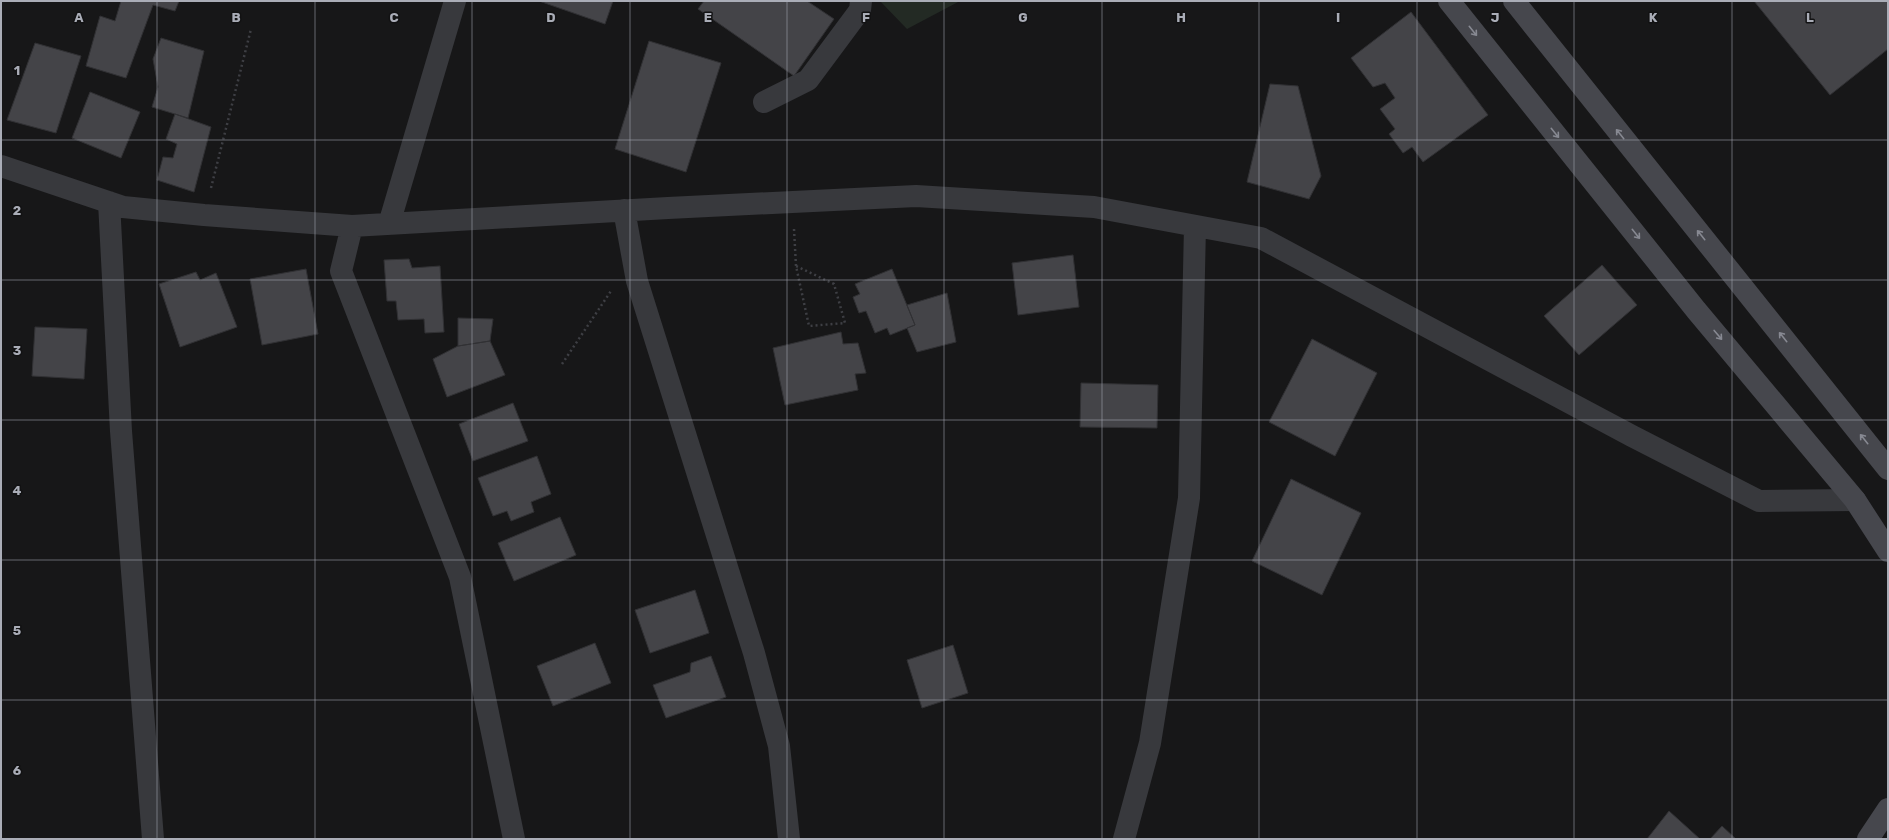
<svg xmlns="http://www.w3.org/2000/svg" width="1889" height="840" viewBox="0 0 1889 840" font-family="Rubik,sans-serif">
<rect width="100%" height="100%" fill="#171718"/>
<!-- green -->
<path fill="#232a24" d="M880,1H960L907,29Z"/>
<!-- building -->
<path fill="#444448" stroke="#313134" d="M121,1H179L175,11L153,5L126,78L86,66L100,16L115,21Z
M539,1H613L605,24Z
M704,1H807L834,19L794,76L698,9Z
M1754,1H1888V49L1830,95Z
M1411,12L1488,115L1423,162L1412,147L1403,153L1389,134L1395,129L1380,109L1395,98L1385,83L1373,87L1351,58Z
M161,38L204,51L188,118L152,107L158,87L153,59Z
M649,41L721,63L686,172L615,149Z
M35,43L81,56L56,133L7,120Z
M1270,84L1298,86L1321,176L1309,199L1247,182Z
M90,92L140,112L121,158L72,138Z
M175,114L211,127L194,192L157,180L163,157L173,158L177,144L166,139Z
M1073,255L1079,307L1018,315L1012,263Z
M409,259L412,268L440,266L444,332L425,333L424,319L398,320L396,301H387L384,260Z
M1602,265L1637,305L1579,355L1544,316Z
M306,269L318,334L262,345L250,279Z
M892,269L915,325L890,335L887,328L875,333L866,311L859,313L853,297L860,294L855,284Z
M196,272L200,280L216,273L237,327L180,347L159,284Z
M947,293L956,342L917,352L907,328L915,325L907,305Z
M458,318L493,319L490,341L458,346Z
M35,327L87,329L84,379L32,376Z
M841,332L843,344L858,343L866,373L855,374L858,390L785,405L773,348Z
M1312,339L1377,373L1335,456L1269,422Z
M490,341L505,375L447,397L433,359L458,346Z
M1081,383L1158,385L1157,428L1080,427Z
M513,403L528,441L473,461L459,424Z
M537,456L551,494L531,502L534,512L511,521L507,511L493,516L478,478Z
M1291,479L1361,513L1322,595L1252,561Z
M560,517L576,555L514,581L498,543Z
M695,590L709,633L650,653L635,610Z
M595,643L611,683L553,706L537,666Z
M953,645L968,693L922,708L907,660Z
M711,656L726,697L666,718L653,685L690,672L691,663Z
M1669,811L1700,839H1647Z
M1722,826L1736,839H1710Z"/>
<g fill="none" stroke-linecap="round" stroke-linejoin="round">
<!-- path -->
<path stroke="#3e3f44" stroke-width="2.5" stroke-dasharray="2 3" stroke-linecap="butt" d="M211,188L251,29
M794,229L796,266L809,326L845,323L834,284L796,266
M562,364L611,291"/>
<!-- minor -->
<path stroke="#38393d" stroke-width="22" d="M764,102L808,80L860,10L861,1
M1,166L123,207L204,215L352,226L668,208L916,196L1094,207L1261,238L1632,436L1759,501L1855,500
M109,202L121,431L153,839
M624,210L637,281L754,653L779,746L789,839
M389,224L455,1
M352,226L341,271L460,577L514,839
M1124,839L1150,743L1189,498L1195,226"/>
<!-- secondary -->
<path stroke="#46474d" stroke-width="22" d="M1449,1L1696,310L1855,500L1888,551
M1514,1L1888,469
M1868,839L1888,809"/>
</g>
<!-- one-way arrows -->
<defs><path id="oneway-shaft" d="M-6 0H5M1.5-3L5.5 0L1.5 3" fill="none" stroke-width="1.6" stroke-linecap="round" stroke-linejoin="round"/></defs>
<g stroke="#878992">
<use href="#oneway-shaft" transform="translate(1473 31) rotate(51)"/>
<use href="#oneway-shaft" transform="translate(1555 133) rotate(51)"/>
<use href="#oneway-shaft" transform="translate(1620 134) rotate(-129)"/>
<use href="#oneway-shaft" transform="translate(1636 234) rotate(51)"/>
<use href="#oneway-shaft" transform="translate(1701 235) rotate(-129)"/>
<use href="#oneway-shaft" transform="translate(1718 335) rotate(50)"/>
<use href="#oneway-shaft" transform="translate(1783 337) rotate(-129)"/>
<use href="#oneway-shaft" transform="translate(1864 439) rotate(-129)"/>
</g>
<!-- grid -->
<path fill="none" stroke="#aaadb7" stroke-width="1" stroke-opacity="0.55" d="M157,1V839M315,1V839M472,1V839M630,1V839M787,1V839M944,1V839M1102,1V839M1259,1V839M1417,1V839M1574,1V839M1732,1V839M1,140H1888M1,280H1888M1,420H1888M1,560H1888M1,700H1888"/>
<g font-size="13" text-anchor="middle" font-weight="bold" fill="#aaadb7" stroke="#121213" stroke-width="3" stroke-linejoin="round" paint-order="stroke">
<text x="79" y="22">A</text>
<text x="236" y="22">B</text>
<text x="394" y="22">C</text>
<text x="551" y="22">D</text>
<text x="708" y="22">E</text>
<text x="866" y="22">F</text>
<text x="1023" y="22">G</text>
<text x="1181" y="22">H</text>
<text x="1338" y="22">I</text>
<text x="1495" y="22">J</text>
<text x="1653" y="22">K</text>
<text x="1810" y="22">L</text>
<text x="17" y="75">1</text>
<text x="17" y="215">2</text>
<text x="17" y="355">3</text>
<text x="17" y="495">4</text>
<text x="17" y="635">5</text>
<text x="17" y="775">6</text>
</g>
<!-- border -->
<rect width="1889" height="840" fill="none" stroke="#aaadb7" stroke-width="4"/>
</svg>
